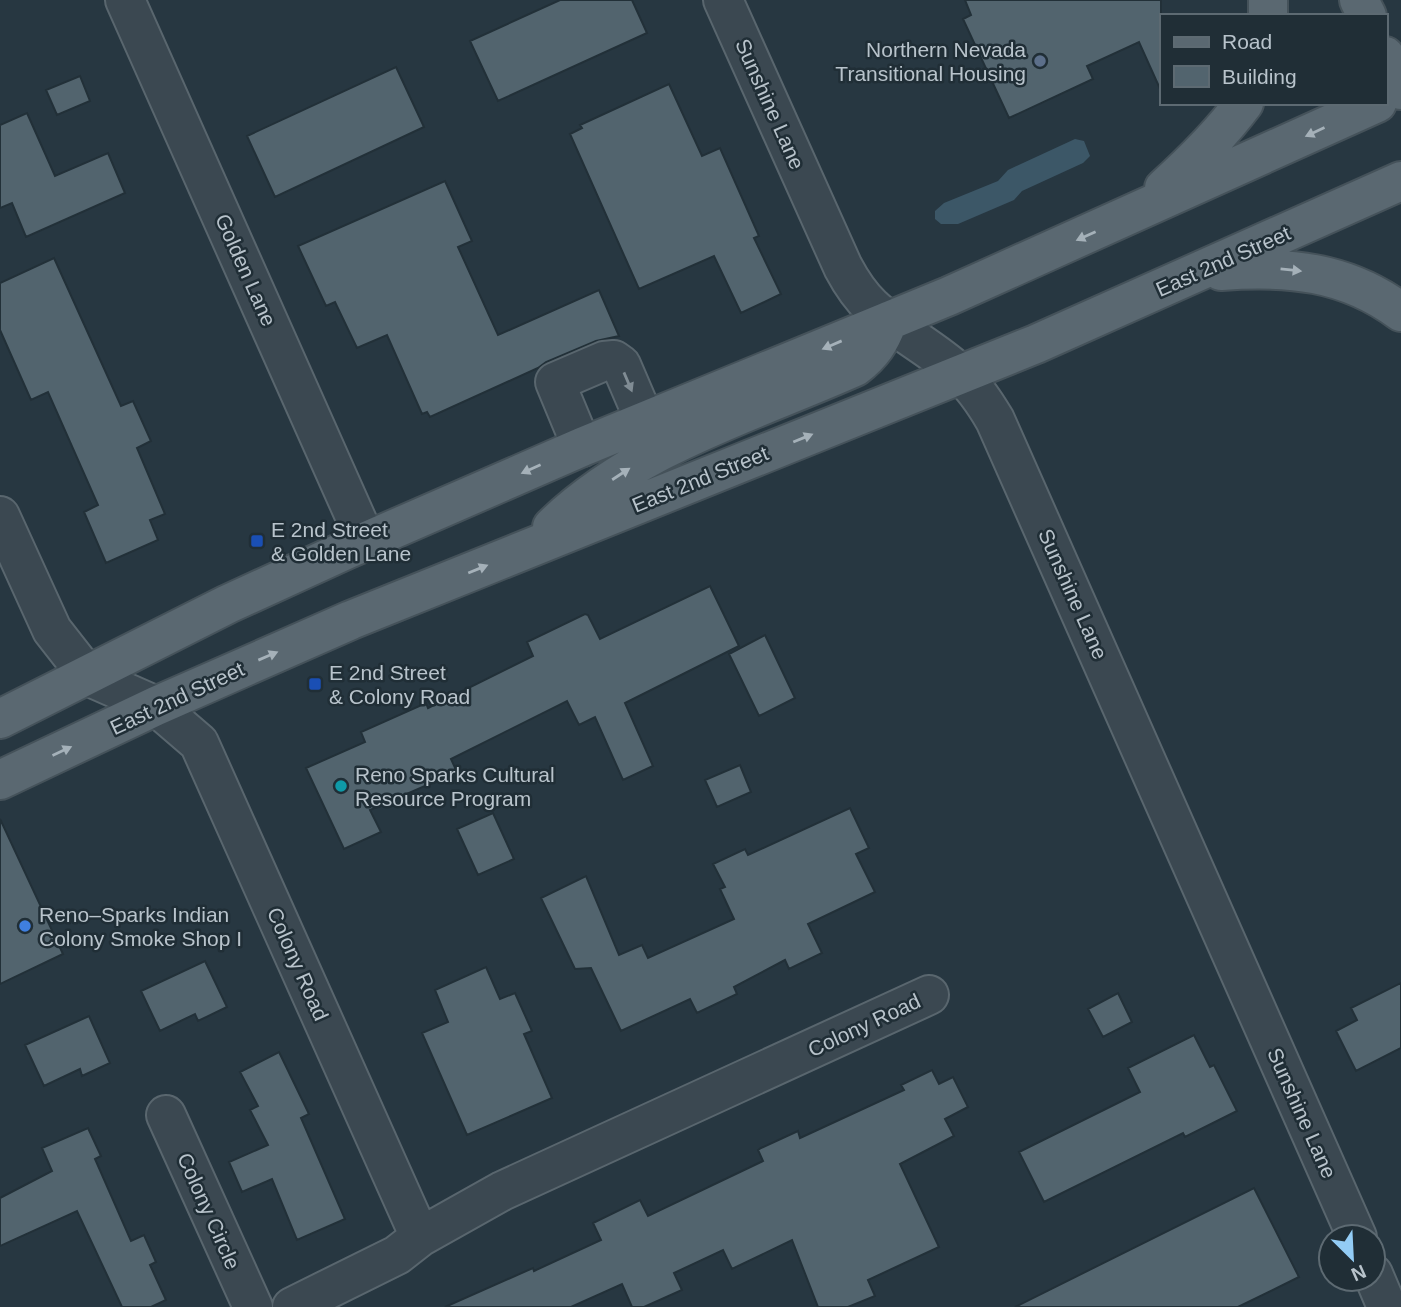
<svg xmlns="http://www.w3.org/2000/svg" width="1401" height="1307" viewBox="0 0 1401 1307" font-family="Arial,sans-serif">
<rect width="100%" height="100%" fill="#273741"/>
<!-- water -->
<path fill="#3c5767" d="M1075,139L1084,141L1090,156L1083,163L1022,191L1014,200L958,224H941L935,219V211L944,203L998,181L1008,170Z"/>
<!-- building -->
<path fill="#52646e" stroke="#223038" stroke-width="2" d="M560,0H632L647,33L498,101L470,41Z
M965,0H1161V91L1139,42L1087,66L1093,79L1009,118L963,19L971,15Z
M396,67L424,127L275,197L247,136Z
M80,76L90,101L57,115L46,90Z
M669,84L702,156L720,148L759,236L754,238L781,294L741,313L714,256L639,289L570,134L582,128L580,125Z
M27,113L55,176L108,153L125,193L26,237L12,203L0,208V125Z
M445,181L472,241L458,247L498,335L599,290L619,336L596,341L546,362L538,368L430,417L427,412L422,414L387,335L357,348L335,302L326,306L298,246Z
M54,258L121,406L133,401L151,441L137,448L165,514L150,520L158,540L106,563L84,512L98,505L48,392L31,400L0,330V283Z
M710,586L739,646L625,703L653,766L623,780L595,717L579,725L567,701L451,759L457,772L370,810L381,832L344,849L306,768L365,742L361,732L426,703L428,708L533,656L527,642L585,614L588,615L600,639Z
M765,635L795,698L759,716L729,654Z
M740,765L751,792L717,807L705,780Z
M850,808L869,848L856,854L875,892L808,924L822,953L789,969L785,960L734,987L737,994L697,1013L690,999L621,1031L591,968L575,969L541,898L586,876L619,955L642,945L648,958L734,919L720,889L725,887L713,864L745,849L748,855Z
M493,813L514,859L478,875L457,829Z
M0,819L63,954L0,984Z
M205,961L227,1007L198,1021L195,1014L160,1031L141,991Z
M486,967L500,999L515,993L532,1031L524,1034L552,1098L467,1135L422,1033L448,1022L435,990Z
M1401,983V1048L1356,1071L1336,1031L1357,1020L1351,1008Z
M1118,993L1132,1022L1103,1037L1088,1009Z
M89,1016L110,1063L82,1076L80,1069L44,1086L25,1045Z
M1194,1035L1210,1067L1214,1065L1237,1111L1185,1137L1183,1133L1044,1202L1019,1152L1140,1092L1128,1068Z
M279,1052L309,1114L301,1118L345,1219L297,1240L272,1179L242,1192L229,1162L268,1145L250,1110L258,1106L240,1072Z
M932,1070L939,1084L953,1077L968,1107L945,1119L954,1136L900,1164L939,1247L868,1280L875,1296L848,1307H818L792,1240L732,1269L723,1250L674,1273L682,1290L644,1307H632L622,1284L571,1307H445L533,1268L534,1271L601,1240L593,1223L640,1200L648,1216L763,1161L758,1150L761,1148L798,1131L800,1138L904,1090L901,1085Z
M88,1128L101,1156L95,1159L131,1241L144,1235L156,1262L150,1265L166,1300L151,1307H122L77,1211L0,1246V1198L52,1171L42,1148Z
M1254,1188L1299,1277L1238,1307H1015Z"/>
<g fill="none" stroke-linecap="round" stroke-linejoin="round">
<defs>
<path id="minor" d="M125,0L366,541
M723,0L843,267C851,282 860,296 872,307C898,332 932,348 959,373C974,386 985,403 995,420L1357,1237
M582,447L555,382L604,361L614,360L621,365L645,421
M0,516L52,630L88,676L156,706L199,743L420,1237
M166,1115L253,1307
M1373,1274L1387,1307
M292,1307L397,1255L420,1237L502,1191L929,995"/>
<path id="major" d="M1268,0V16
M1359,0L1367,16
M1385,56L1401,90
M1164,188C1194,161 1220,135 1244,103
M1221,271C1288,266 1346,271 1401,312
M552,527C635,446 752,413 855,367C872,354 881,341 888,321
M0,719L228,604L346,550L582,447L949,296L1377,103
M0,780L156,706L351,620L1036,344L1401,181"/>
</defs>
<!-- minor casing -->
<use href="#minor" stroke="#59666e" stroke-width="42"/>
<!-- major casing -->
<use href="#major" stroke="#45525a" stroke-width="42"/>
<!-- minor -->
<use href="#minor" stroke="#3b4851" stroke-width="38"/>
<!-- major -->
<use href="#major" stroke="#5a6871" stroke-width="38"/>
</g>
<!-- one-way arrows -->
<defs><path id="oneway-solid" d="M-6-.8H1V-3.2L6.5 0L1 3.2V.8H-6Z" transform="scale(1.75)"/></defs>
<g fill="#a5b1b9">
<use href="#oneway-solid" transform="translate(1315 132) rotate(155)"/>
<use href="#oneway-solid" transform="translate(1086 236) rotate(156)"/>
<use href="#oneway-solid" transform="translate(1291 270) rotate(6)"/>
<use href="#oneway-solid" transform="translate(832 345) rotate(157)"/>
<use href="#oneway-solid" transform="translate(803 438) rotate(-22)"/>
<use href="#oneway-solid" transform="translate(531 469) rotate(156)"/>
<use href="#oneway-solid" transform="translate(621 474) rotate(-33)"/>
<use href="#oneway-solid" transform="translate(478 569) rotate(-22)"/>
<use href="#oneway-solid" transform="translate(268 656) rotate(-23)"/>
<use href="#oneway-solid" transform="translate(62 751) rotate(-25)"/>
</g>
<use fill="#808c94" href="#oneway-solid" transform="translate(628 382) rotate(67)"/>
<!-- markers -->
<circle fill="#5c6f8a" stroke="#202e36" stroke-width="2.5" cx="1040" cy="61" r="7"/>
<g fill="#1a4fb4" stroke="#202e36" stroke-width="2.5">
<rect x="250" y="534" width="14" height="14" rx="3.5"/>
<rect x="308" y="677" width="14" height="14" rx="3.5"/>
</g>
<circle fill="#0f9aa8" stroke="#202e36" stroke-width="2.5" cx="341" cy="786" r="7"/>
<circle fill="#3f7fe0" stroke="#202e36" stroke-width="2.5" cx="25" cy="926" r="7"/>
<g text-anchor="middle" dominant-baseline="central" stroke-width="5" stroke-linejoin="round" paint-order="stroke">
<!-- poi labels -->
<g font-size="21" fill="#b8c3cb" stroke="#202e36" text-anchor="start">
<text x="1026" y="49" text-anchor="end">Northern Nevada<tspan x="1026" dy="24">Transitional Housing</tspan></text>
<text x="271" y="529">E 2nd Street<tspan x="271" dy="24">&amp; Golden Lane</tspan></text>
<text x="329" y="672">E 2nd Street<tspan x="329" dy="24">&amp; Colony Road</tspan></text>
<text x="355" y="774">Reno Sparks Cultural<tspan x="355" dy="24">Resource Program</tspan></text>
<text x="39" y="914">Reno–Sparks Indian<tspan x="39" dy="24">Colony Smoke Shop I</tspan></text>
</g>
<!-- street labels -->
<g font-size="21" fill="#b8c3cb" stroke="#202e36">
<text transform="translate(770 104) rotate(66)">Sunshine Lane</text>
<text transform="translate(1223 261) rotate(-24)">East 2nd Street</text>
<text transform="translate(246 270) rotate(66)">Golden Lane</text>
<text transform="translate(700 479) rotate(-22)">East 2nd Street</text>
<text transform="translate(1073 594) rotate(66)">Sunshine Lane</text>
<text transform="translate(177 698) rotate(-25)">East 2nd Street</text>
<text transform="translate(298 964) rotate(66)">Colony Road</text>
<text transform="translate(864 1025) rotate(-25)">Colony Road</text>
<text transform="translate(1302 1113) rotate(66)">Sunshine Lane</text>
<text transform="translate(209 1211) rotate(66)">Colony Circle</text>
</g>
</g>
<!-- legend -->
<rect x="1160" y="14" width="228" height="91" fill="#202e36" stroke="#5d6a72" stroke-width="2"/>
<rect x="1174" y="37" width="35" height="10" fill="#5a6871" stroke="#5d6a72" stroke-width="2"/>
<text x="1222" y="49" font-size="21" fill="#b8c3cb">Road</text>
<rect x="1174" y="66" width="35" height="21" fill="#52646e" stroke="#5d6a72" stroke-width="2"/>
<text x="1222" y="84" font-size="21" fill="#b8c3cb">Building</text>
<!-- north arrow -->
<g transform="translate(1352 1258) rotate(156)"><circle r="33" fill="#202e36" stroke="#5d6a72" stroke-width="2"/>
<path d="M0-5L12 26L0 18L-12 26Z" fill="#93ccf5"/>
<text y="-10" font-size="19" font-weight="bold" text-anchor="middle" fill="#b8c3cb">N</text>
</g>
</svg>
